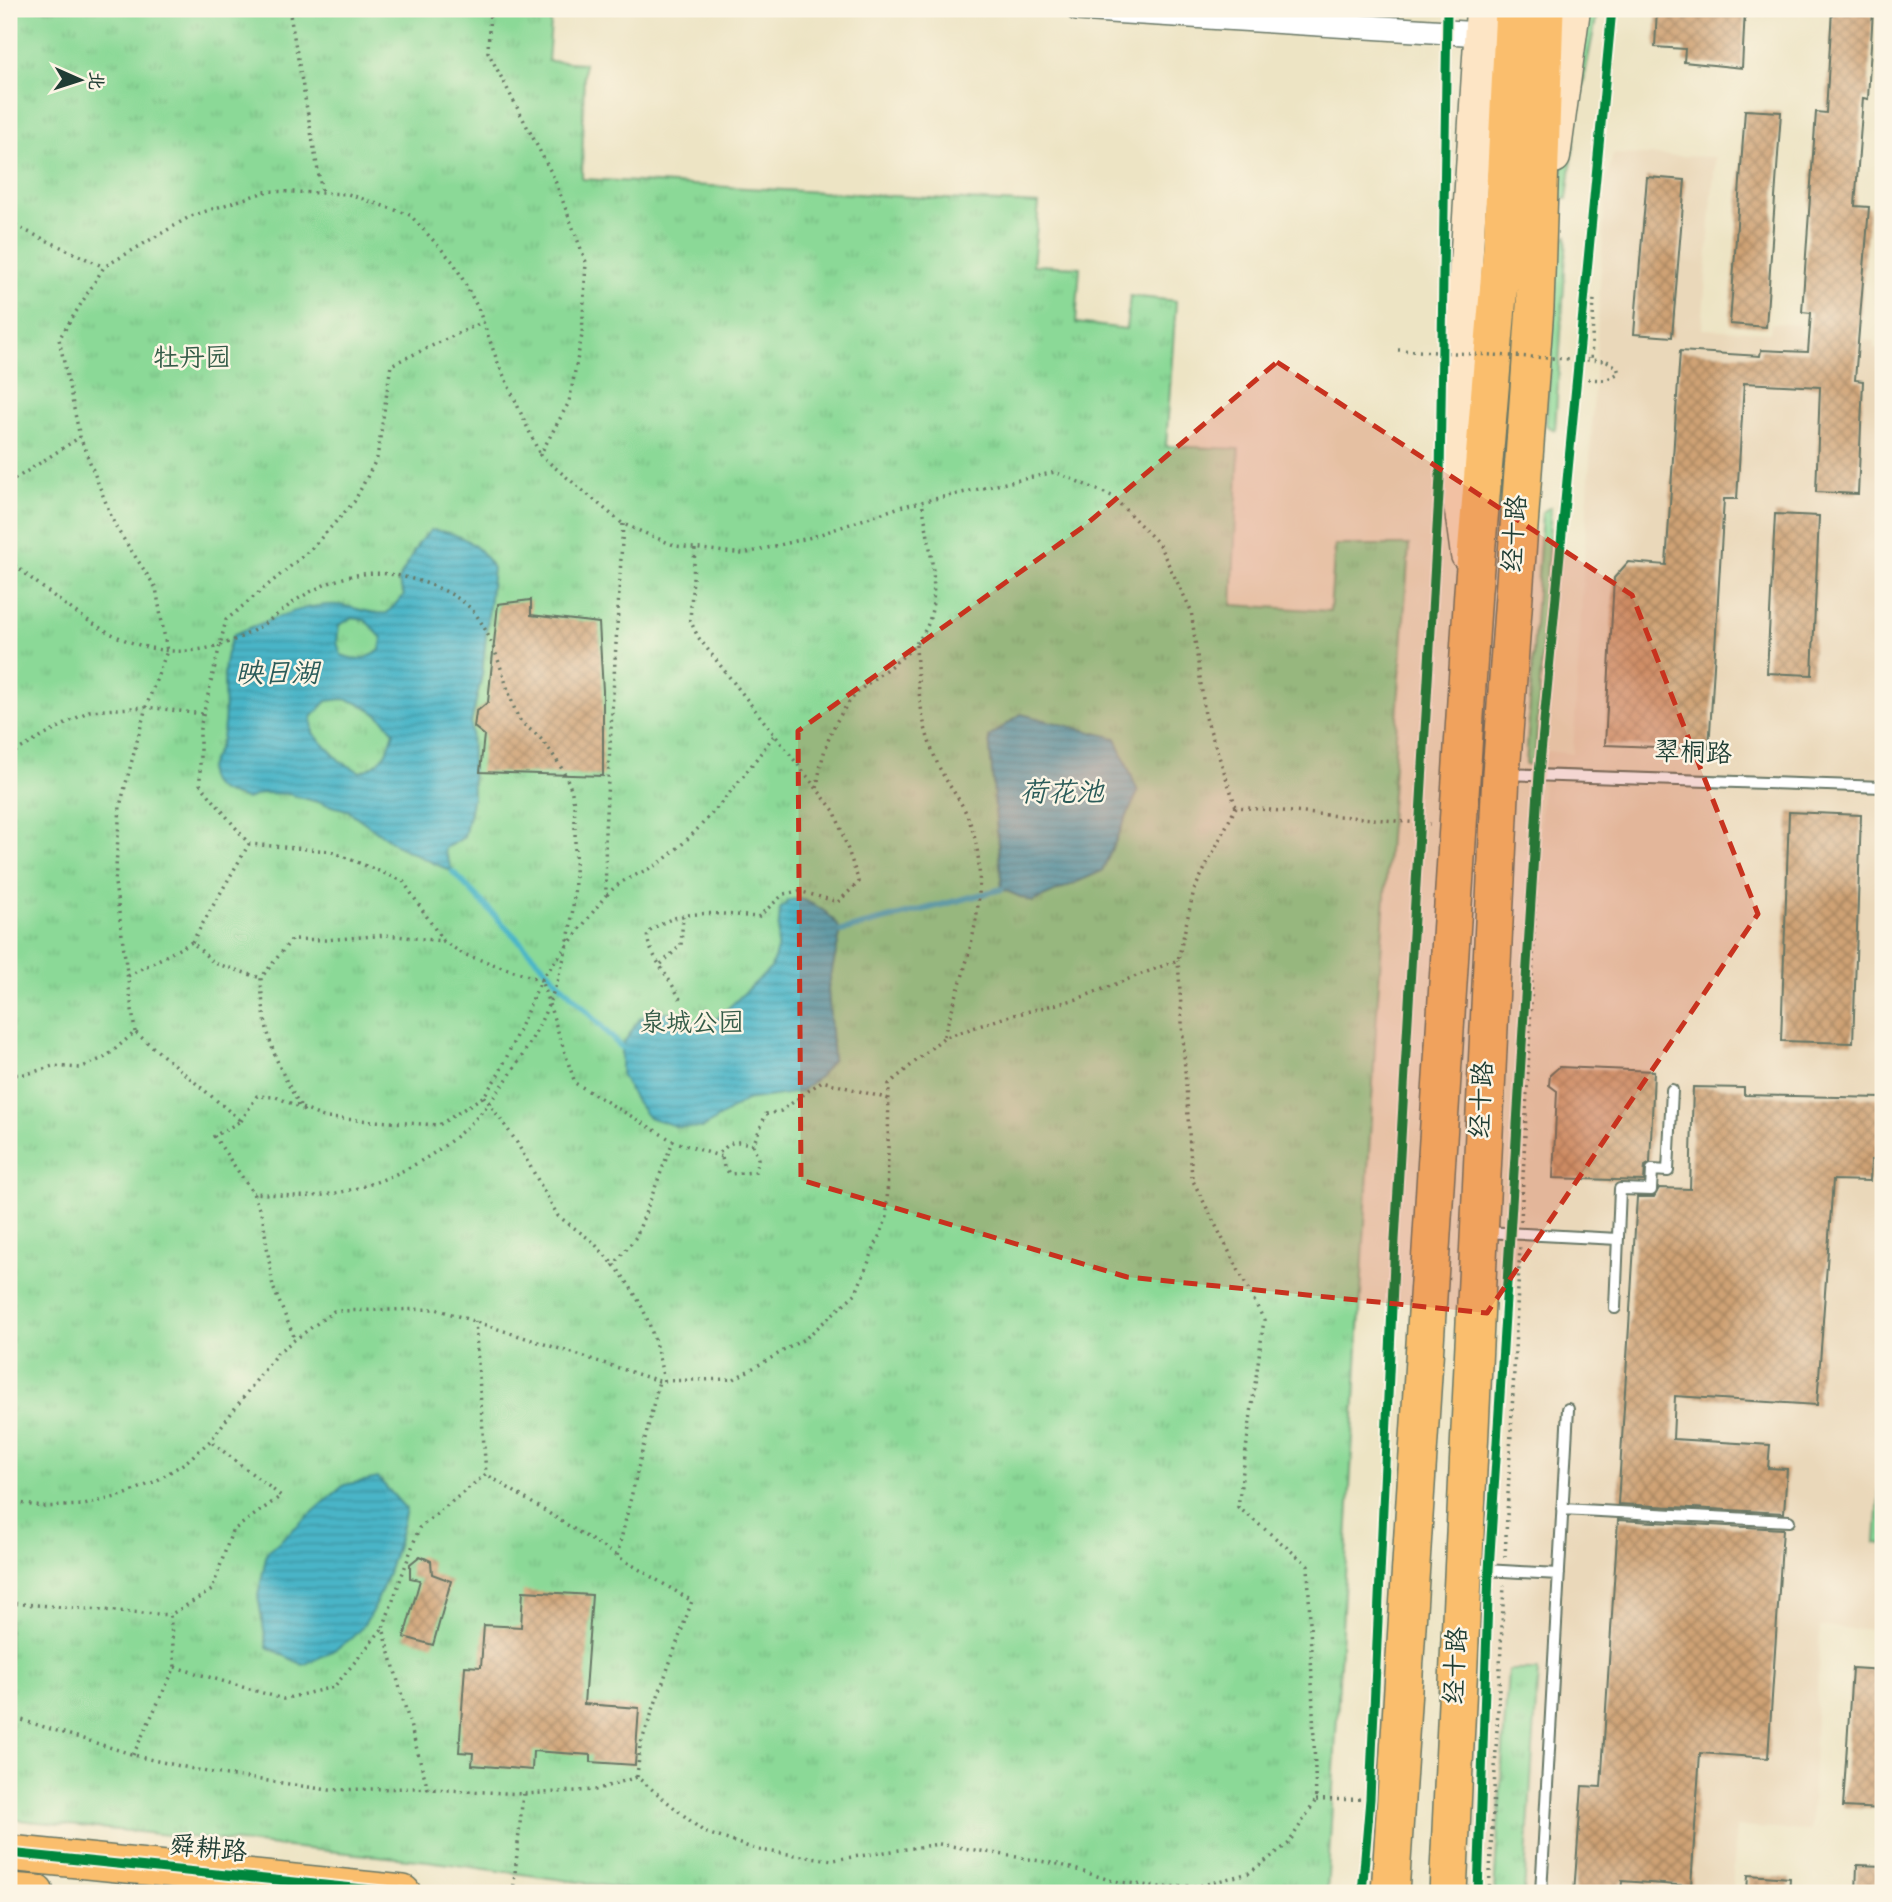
<svg xmlns="http://www.w3.org/2000/svg" width="1892" height="1902" viewBox="0 0 1892 1902" font-family="'Gochi Hand','LXGW WenKai TC',sans-serif">
<defs>
<pattern id="park-tufts" width="24" height="20" patternUnits="userSpaceOnUse" patternTransform="scale(1.75)"><rect width="24" height="20" fill="#8bd997"/><path d="M3 7l-1-3M5 7V3M7 7l1-3M15 17l-1-3M17 17v-4M19 17l1-3" fill="none" stroke="#78bb83"/></pattern>
<pattern id="water-rules" width="6" height="5" patternUnits="userSpaceOnUse" patternTransform="scale(1.75)"><rect width="6" height="5" fill="#4ab5c8"/><path d="M0 2.5h6" fill="none" stroke="#3d94a3"/></pattern>
<pattern id="building-cross-hatch" width="8" height="8" patternUnits="userSpaceOnUse" patternTransform="scale(1.75)"><rect width="8" height="8" fill="#cfa274"/><path d="M0 0l8 8M0 8l8-8" fill="none" stroke="#a78560"/></pattern>
</defs>
<rect width="100%" height="100%" fill="#fcf5e5"/>
<filter id="ink" filterUnits="userSpaceOnUse"><feTurbulence type="fractalNoise" baseFrequency=".0143" numOctaves="2"/><feDisplacementMap in="SourceGraphic" scale="14" xChannelSelector="R" yChannelSelector="G"/><feConvolveMatrix kernelMatrix="1 2 1 2 8 2 1 2 1" color-interpolation-filters="sRGB"/></filter>
<filter id="wash" filterUnits="userSpaceOnUse"><feTurbulence type="fractalNoise" baseFrequency=".00686" numOctaves="4" result="noise"/><feDisplacementMap in="SourceGraphic" scale="28" xChannelSelector="R" yChannelSelector="G"/><feGaussianBlur stdDeviation="1.57" result="paint"/><feColorMatrix in="noise" values="0 0 0 0 0 0 0 0 0 0 0 0 0 0 0 0 0 1.4 0 .05"/><feComposite in="paint" operator="in"/></filter>
<g filter="url(#wash)">
<rect width="100%" height="100%" fill="#ede4c4"/>
<!-- built -->
<path fill="#ead8ba" d="M1613,154L1715,157L1702,329L1770,332L1771,323L1800,325V336L1874,341V348H1883V1630L1820,1627L1811,1831L1736,1827L1732,1893H1494L1495,1868L1474,1839L1545,751L1573,754L1606,181Z"/>
<!-- park -->
<path fill="url(#park-tufts)" stroke="#558b66" stroke-width="2" d="M9,9H552L548,61L584,63L582,179L1039,204L1033,265L1080,267L1076,323L1126,329L1130,296L1176,301L1166,446L1239,449L1232,605L1330,611L1335,545H1409L1377,1012L1327,1893H657L428,1861L9,1819Z
M1508,1670H1538L1524,1893H1494Z"/>
<!-- garden -->
<path fill="#8bd997" stroke="#558b66" stroke-width="2" d="M1590,9H1598L1578,109L1567,199L1559,198L1569,109Z
M1567,236L1555,430L1546,425L1558,241Z
M1551,507L1535,765L1526,764L1542,512Z
M1883,1437V1544L1876,1543Z"/>
<!-- water -->
<path fill="url(#water-rules)" stroke="#34797e" stroke-width="2" fill-rule="evenodd" d="M431,530C459,532 478,543 493,568L482,675L471,723L473,797L464,837L444,849L453,872L399,847L347,810L288,794L262,793L247,799C234,795 214,793 209,778C205,766 218,753 221,742C231,705 215,670 234,634C267,622 303,603 339,605C356,607 369,615 387,613L404,595L398,581L419,542ZM352,618L365,620L382,638L380,650C367,660 357,661 341,655L337,642L339,625ZM343,699C365,703 381,714 394,732C388,753 382,765 360,772L340,761L313,733L312,717L327,701Z
M1021,714L1116,738L1138,792L1102,871L1032,902L1002,889L989,737Z
M801,899C820,907 831,913 841,931L828,988L833,1059L819,1077L800,1092L746,1100L703,1128L678,1127L648,1117L635,1100L621,1074V1047L640,1018C683,1001 679,1026 710,1025L771,968L777,949L780,909L789,900Z
M378,1478L406,1509C400,1539 381,1603 362,1627C347,1646 325,1655 303,1665L267,1647L258,1596L267,1552L344,1485Z"/>
<g fill="none" stroke-linecap="round" stroke-linejoin="round">
<!-- stream -->
<path stroke="#4ab5c8" stroke-width="6" d="M453,872L621,1047
M841,931L1002,889"/>
</g>
<g id="blocks">
<!-- building -->
<path fill="url(#building-cross-hatch)" d="M1657,9H1745L1742,68L1684,62L1685,49L1655,47Z
M1832,9H1873L1868,99L1863,98L1855,206L1869,207L1855,380L1863,381L1858,494L1816,492L1820,387L1744,383L1737,499H1724L1709,749L1605,745L1614,578L1628,562L1666,565L1680,351L1760,356L1761,350L1808,352L1811,313L1802,312L1816,112L1826,113Z
M1745,110L1781,112L1766,327L1730,324Z
M1647,177L1685,180L1672,337L1634,334Z
M1775,514L1819,516L1812,675L1767,673Z
M531,600V615L599,623L603,691V776L480,772L484,735L474,727L476,712L488,702L498,604Z
M1789,812L1861,815L1853,1043L1781,1041Z
M1559,1067L1654,1071L1650,1163L1645,1166L1644,1181L1553,1178L1557,1091L1549,1085L1550,1075Z
M1693,1087L1744,1088V1095L1883,1098V1160H1871L1870,1181L1833,1180L1817,1405L1675,1396L1673,1439L1770,1445L1768,1468L1787,1469L1784,1513L1618,1504L1637,1197H1654L1659,1188L1690,1189Z
M1618,1520L1783,1529L1768,1758L1700,1753L1691,1886L1622,1881L1621,1893H1574L1582,1786L1601,1787Z
M420,1556L431,1561L432,1574L451,1581L433,1645L404,1637L420,1580L410,1578V1564Z
M523,1591L592,1595L584,1704L639,1708L635,1765L591,1762V1755L533,1751L532,1770L472,1765L473,1753L459,1752L465,1666L481,1667L484,1625L521,1627Z
M1852,1668L1883,1670V1809L1843,1807Z
M1857,1865L1883,1866V1893H1856Z
M1748,1875L1790,1878L1789,1893H1747Z"/>
</g>
</g>
<g filter="url(#ink)">
<use href="#blocks" fill-opacity="0" stroke="#677766" stroke-width="2"/>
<g fill="none" stroke-linecap="round" stroke-linejoin="round">
<defs>
<path id="service" d="M1505,774L1883,787
M1485,1232L1618,1239
M1615,1308L1620,1189L1651,1190L1652,1170L1668,1171L1672,1090
M1562,1509L1789,1521
M1467,1569L1559,1574
M1541,1893L1568,1409"/>
<path id="minor" d="M1077,9L1480,34"/>
<path id="secondary" d="M1554,157L1574,9
M1467,555L1454,459L1482,9"/>
<path id="primary" d="M9,1853L403,1893
M9,1891L36,1893"/>
<path id="trunk" d="M1390,1893L1473,591L1502,247L1514,9
M1448,1893L1501,774L1535,307L1545,9"/>
</defs>
<!-- service casing -->
<use href="#service" stroke="#677766" stroke-width="14"/>
<!-- minor casing -->
<use href="#minor" stroke="#677766" stroke-width="26"/>
<!-- secondary casing -->
<use href="#secondary" stroke="#677766" stroke-width="35"/>
<!-- primary casing -->
<use href="#primary" stroke="#677766" stroke-width="38"/>
<!-- trunk casing -->
<use href="#trunk" stroke="#677766" stroke-width="40"/>
<!-- path -->
<path stroke="#677766" stroke-width="3.5" stroke-dasharray="2 5" stroke-linecap="butt" d="M289,9L322,193
M490,9L488,52L554,178L586,262L582,335L569,402L540,455L623,524L676,546L743,554L812,537L903,506L1055,472L1112,496L1158,543L1191,610L1205,715L1236,807
M9,223L104,267
M1588,379L1606,380L1619,373L1617,367L1607,361
M9,483L80,437
M623,524L605,831L606,895L541,980L575,1083L673,1141
M695,549L690,620L698,637L817,789
M916,645C918,691 920,727 940,769C948,785 960,799 967,815C998,887 964,969 943,1038
M9,755L89,711L146,707L203,714
M1542,763L1587,298H1594L1591,361
M607,895C622,877 644,874 662,861C704,829 743,777 775,734
M443,941L403,881L330,851L249,844L200,784V728L226,620L310,550L354,502L377,458L391,365L483,322
M192,942L249,844
M661,964L681,945L683,916
M128,976L192,942L214,963L261,978
M680,999C673,982 643,947 648,933C678,906 721,914 758,917L784,894L799,891L838,902L859,882L835,812L817,789C821,753 833,717 859,691C885,667 923,651 931,614C939,578 927,537 922,501
M135,1032L115,883L120,806L146,707L167,651L156,588L115,526L80,437L59,339L104,267L191,216L268,191L348,194L410,215L454,263L478,308L498,363L540,455
M9,1075L27,1074L53,1066L80,1068L106,1057L135,1032L241,1121L214,1136L253,1193L263,1219L273,1287L295,1339
M484,1096L516,1141L558,1216L592,1241L614,1265
M241,1121L257,1096L276,1097L325,1118L439,1125L484,1096L500,1072L541,980L463,954L443,941L387,935L325,940L292,939L261,978C263,1034 275,1064 304,1112
M753,1145C738,1141 732,1139 721,1152L724,1167L730,1174L755,1172L758,1159L753,1145L766,1114L781,1111L822,1081L889,1099
M1521,1221L1541,788
M475,1321L486,1474
M664,1381C654,1332 646,1304 614,1265L636,1237L673,1141L722,1157
M9,1501L42,1507L84,1505L124,1495L156,1481L186,1462L210,1441L278,1352L334,1311L436,1309L659,1381L734,1379L806,1338L856,1293L887,1217L889,1084L943,1038L1006,1017L1077,999L1178,960L1194,890L1236,807L1430,824
M1505,1557L1520,1246
M9,1603L170,1615
M175,1667L283,1699L334,1687L383,1628
M9,1716L144,1758L207,1772L329,1790L413,1788L523,1794L595,1790L637,1777L704,1832L758,1850L833,1860L939,1844L1058,1864L1113,1881L1159,1887L1199,1886L1249,1873L1288,1844L1316,1800L1308,1565L1238,1507L1264,1320L1192,1179L1178,960
M133,1755L175,1667L170,1615L212,1590L232,1531L281,1496L210,1441
M637,1777L640,1746L692,1601L617,1556L659,1381
M428,1789L383,1628L419,1528L486,1474L617,1556
M1316,1800L1369,1799
M513,1893L523,1794
M1489,1893L1504,1585"/>
<!-- service -->
<use href="#service" stroke="#fff" stroke-width="10"/>
<!-- minor -->
<use href="#minor" stroke="#fff" stroke-width="23"/>
<!-- secondary -->
<use href="#secondary" stroke="#fde5c5" stroke-width="32"/>
<!-- primary -->
<use href="#primary" stroke="#fabe6d" stroke-width="35"/>
<!-- trunk -->
<use href="#trunk" stroke="#fabe6d" stroke-width="37"/>
<!-- path-bridge -->
<path stroke="#677766" stroke-width="3.5" stroke-dasharray="2 5" stroke-linecap="butt" d="M1398,350L1607,361
M9,561C80,616 144,679 239,638C259,629 278,614 295,601C324,582 360,568 395,575C422,580 461,593 477,616C497,645 504,683 517,715C521,725 532,730 540,738C552,752 565,771 571,789C576,807 575,830 575,849C578,947 551,1024 490,1102C449,1154 379,1191 313,1196C293,1197 272,1194 253,1193"/>
<defs>
<path id="cycleway" d="M9,1853L403,1893
M1362,1893L1370,1799L1395,1240L1440,477L1447,9
M1478,1893L1489,1570L1539,774L1612,9"/>
</defs>
<!-- cycleway casing -->
<use href="#cycleway" stroke="#fcf5e5" stroke-width="13"/>
<!-- cycleway -->
<use href="#cycleway" stroke="#00873e" stroke-width="9"/>
</g>
</g>
<!-- marked area -->
<path fill="#c8321e" fill-opacity="0.2" stroke="#c8321e" stroke-width="5" stroke-dasharray="14 9" stroke-linejoin="round" d="M1277,362L1632,595L1758,914L1487,1313L1127,1277L801,1180L798,731L1083,527Z"/>
<g text-anchor="middle" dominant-baseline="central" stroke-width="5" stroke-linejoin="round" paint-order="stroke">
<!-- park labels -->
<g font-size="26" fill="#355c48" stroke="#fcf5e5">
<text x="192" y="361">牡丹园</text>
<text x="692" y="1026">泉城公园</text>
</g>
<!-- street labels -->
<g font-size="26" fill="#1f3d34" stroke="#fcf5e5">
<text transform="translate(1518 534) rotate(-86)">经十路</text>
<text transform="translate(1693 756) rotate(2)">翠桐路</text>
<text transform="translate(1485 1100) rotate(-87)">经十路</text>
<text transform="translate(1459 1666) rotate(-87)">经十路</text>
<text transform="translate(208 1852) rotate(6)">舜耕路</text>
</g>
<!-- water labels -->
<g font-size="28" font-style="italic" fill="#2a5b59" stroke="#fcf5e5">
<text x="277" y="676">映日湖</text>
<text x="1062" y="795">荷花池</text>
</g>
</g>
<!-- margin -->
<rect width="1892" height="1902" fill="none" stroke="#fcf5e5" stroke-width="35"/>
<!-- north arrow -->
<g transform="translate(80 80) rotate(93)" stroke="#fcf5e5" stroke-width="5" paint-order="stroke">
<path d="M0-5L12 26L0 18L-12 26Z" fill="#1f3d34"/>
<text y="-10" font-size="19" font-weight="bold" text-anchor="middle" fill="#1f3d34">北</text>
</g>
</svg>
